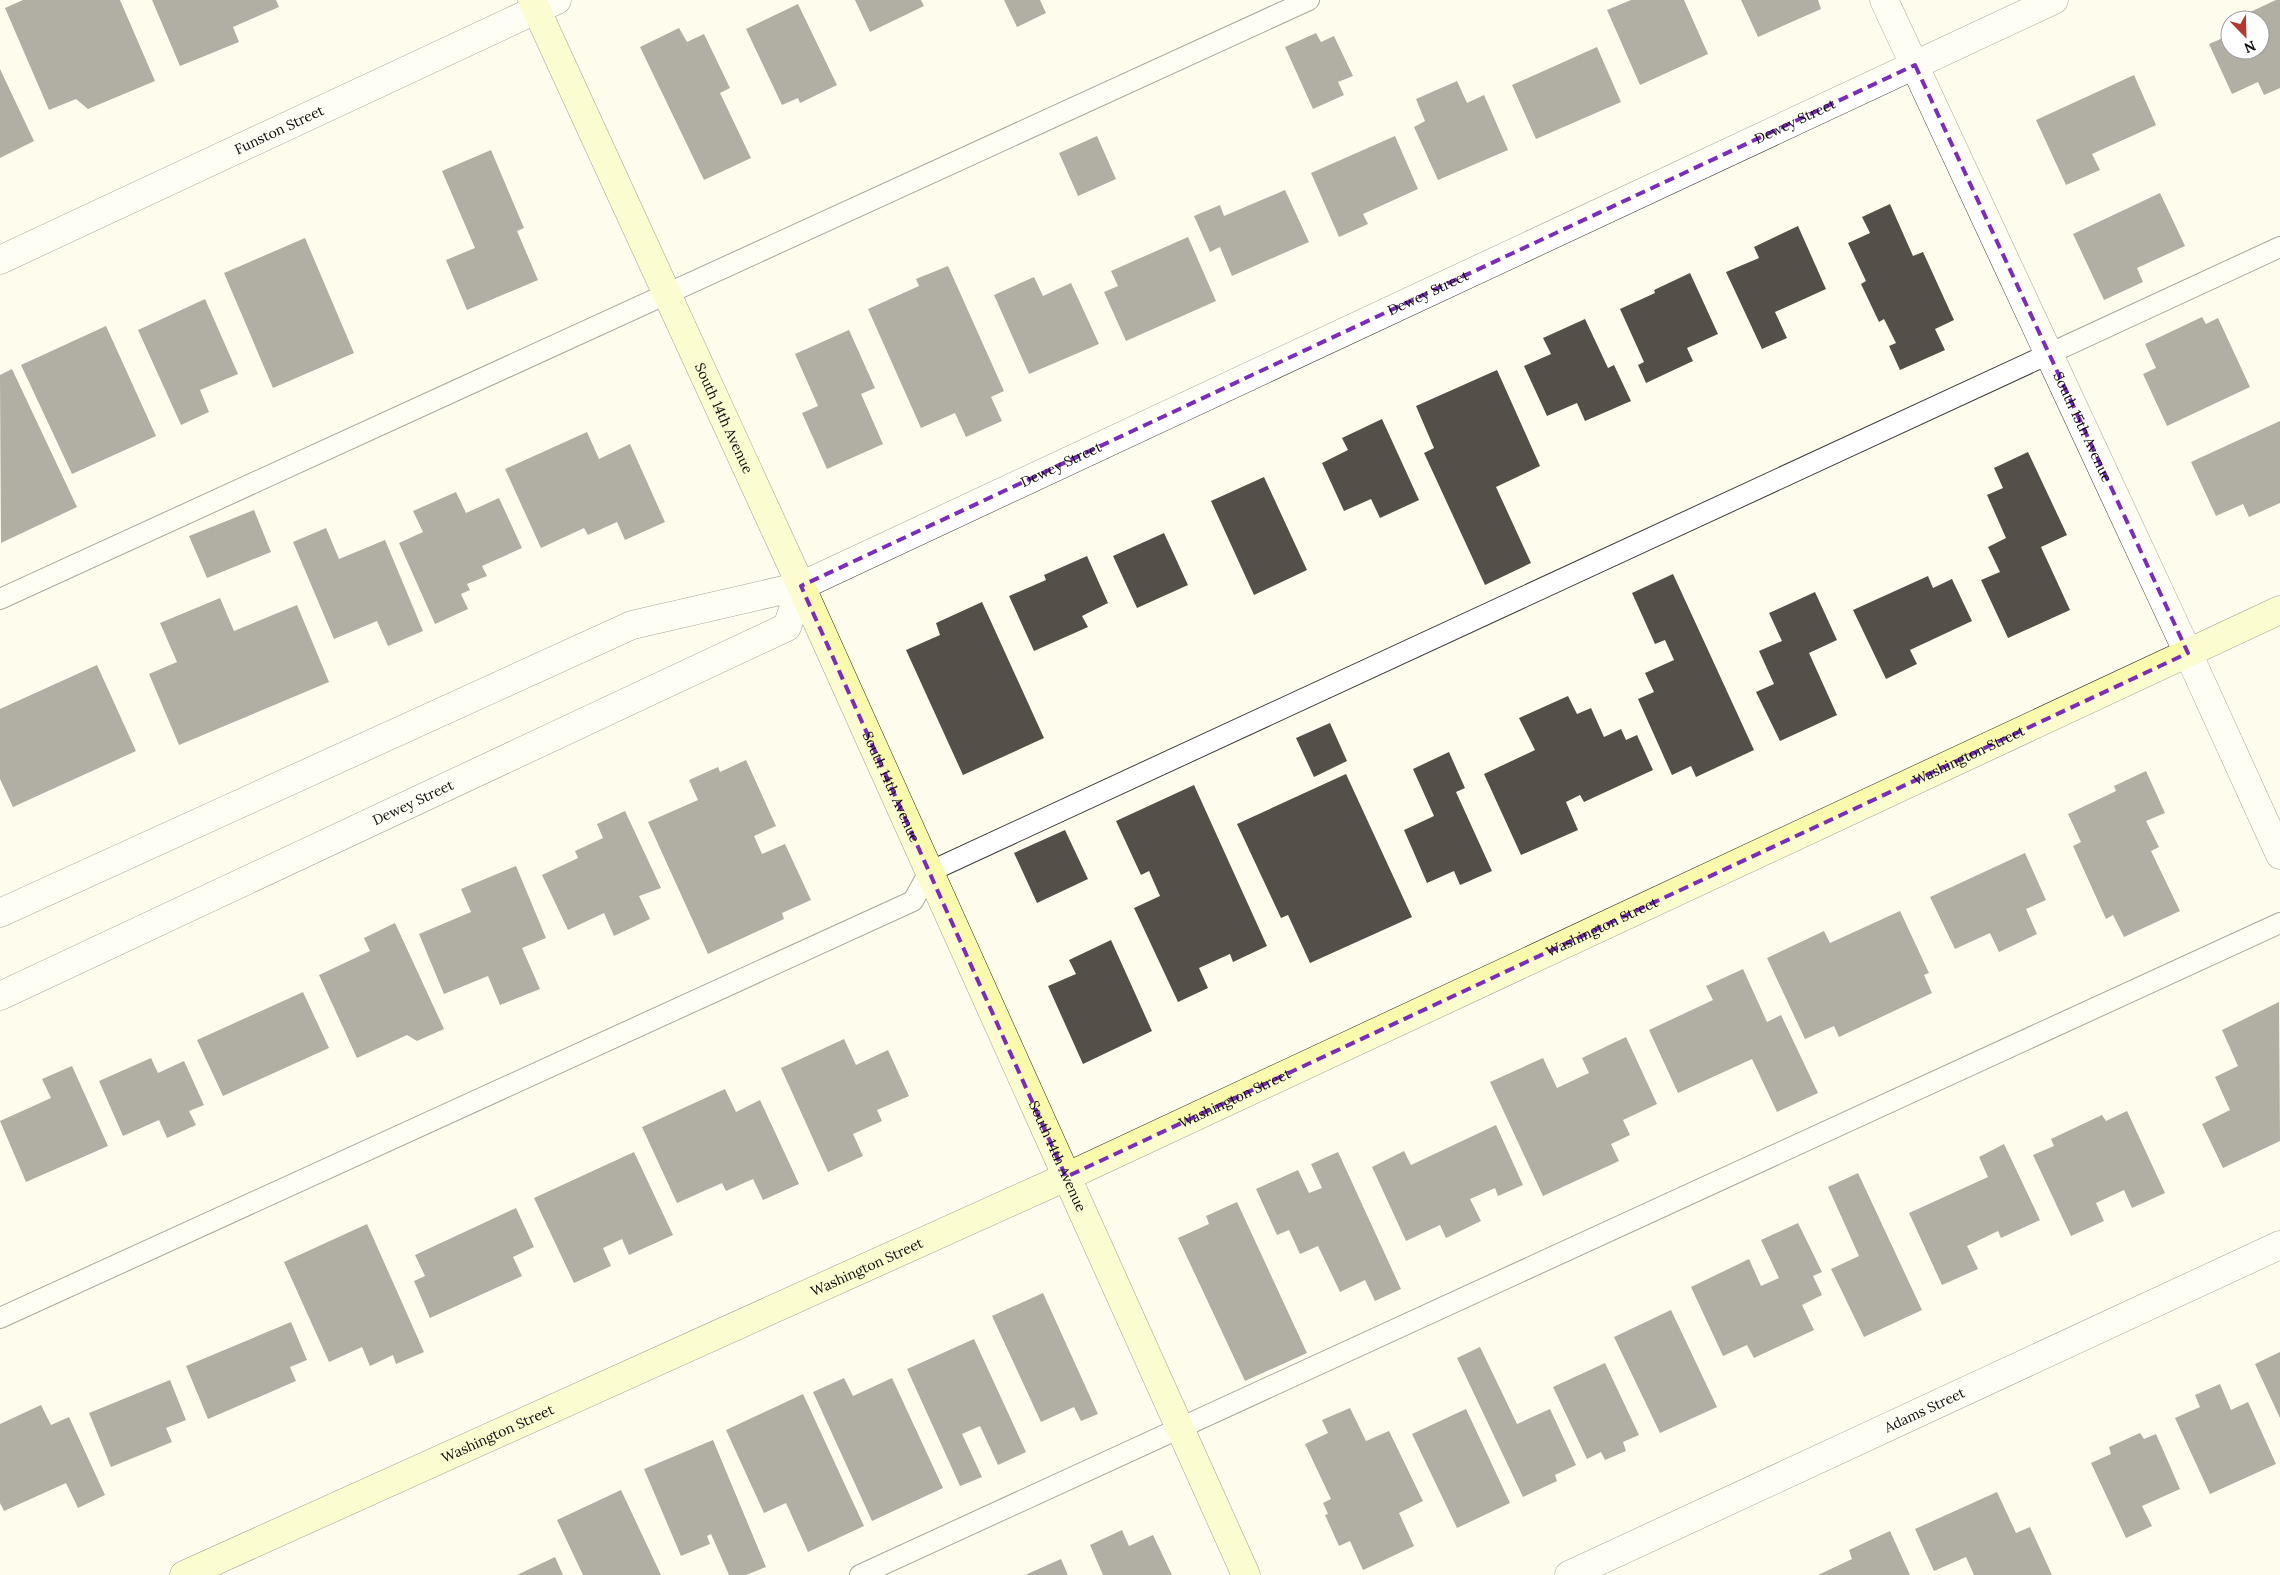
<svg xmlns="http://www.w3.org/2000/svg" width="2280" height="1575" viewBox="0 0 2280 1575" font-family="Lora,serif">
<rect width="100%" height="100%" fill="#fefded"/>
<!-- building -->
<path fill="#544f49" d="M23,0H120L155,81L88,109L76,99L49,110L5,8Z
M152,0H276L279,7L233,27L239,42L180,66Z
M855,0H921L924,6L870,32Z
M1004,0H1040L1046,13L1017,27Z
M1631,0H1684L1708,54L1640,85L1607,10Z
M1741,0H1818L1821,9L1758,37Z
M2276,0H2280V88L2264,95L2258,82L2232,94L2209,44L2230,35V50H2260V20H2233Z
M798,4L837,85L800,103L798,98L782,105L746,29Z
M679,28L687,42L704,34L730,88L720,93L751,158L704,180L640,47Z
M1316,33L1321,42L1334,36L1353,76L1338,82L1344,95L1313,109L1285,47Z
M1597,47L1621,102L1536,139L1512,85Z
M0,69L34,141L0,158Z
M2134,75L2156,125L2092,154L2100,170L2066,185L2036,120Z
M1457,81L1467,103L1484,95L1508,150L1438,180L1414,127L1425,121L1416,99Z
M1097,136L1116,179L1078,196L1059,153Z
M1395,136L1418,189L1363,214L1368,224L1339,237L1311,173Z
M491,150L524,228L517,231L538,280L467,310L446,260L475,248L442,171Z
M1285,190L1309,242L1232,276L1220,247L1210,252L1194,216L1220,205L1224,216Z
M2160,193L2185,246L2137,268L2143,282L2104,300L2073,234Z
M1890,204L1913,256L1923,252L1954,320L1935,329L1945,350L1900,370L1889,346L1896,343L1884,319L1879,322L1861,284L1866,281L1848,243L1870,233L1862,217Z
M1798,226L1826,289L1775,312L1787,338L1762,349L1726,272L1759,258L1754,247Z
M1188,237L1216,301L1126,341L1104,292L1118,286L1111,271Z
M305,238L354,353L273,388L224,273Z
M948,266L1004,391L991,397L1002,421L966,437L955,413L921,428L868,309L919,286L916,279Z
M1690,273L1718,334L1687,348L1693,361L1646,383L1638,365L1644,362L1620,309L1655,293L1654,290Z
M1034,277L1043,296L1071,283L1099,344L1029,374L994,295Z
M205,299L238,374L200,390L209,412L181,425L138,330Z
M2202,317L2206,324L2218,318L2250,387L2167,426L2143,374L2156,368L2145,344Z
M1585,319L1608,368L1614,365L1631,401L1585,421L1577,403L1547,416L1524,366L1551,354L1543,338Z
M106,326L156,436L72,474L21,365Z
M849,330L875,388L861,394L883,444L827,469L802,413L818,406L795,354Z
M12,369L77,507L1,543L0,375Z
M1497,370L1540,466L1496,487L1531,563L1485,585L1424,453L1434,448L1416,406Z
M1382,419L1419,500L1380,518L1371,499L1344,511L1322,463L1348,450L1342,438Z
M2280,421V503L2249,517L2243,504L2216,516L2191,462Z
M587,432L599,459L630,444L665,522L625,540L617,522L588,535L584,528L541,548L505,469Z
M2028,452L2067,535L2041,547L2070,610L2008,638L1981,580L2000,572L1988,547L2006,538L1987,495L2003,488L1994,468Z
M1264,477L1307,570L1254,595L1211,501Z
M456,492L466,513L499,498L522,548L482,566L487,576L467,584L470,590L461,594L468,609L435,624L399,543L423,532L413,511Z
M254,510L271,552L207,578L189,536Z
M326,528L339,559L385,540L423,631L388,646L377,621L334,639L293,542Z
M1164,533L1188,585L1137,608L1113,556Z
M1087,556L1108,603L1082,616L1088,627L1034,651L1009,596L1046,580L1044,575Z
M1673,574L1754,750L1696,777L1691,766L1672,775L1638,699L1654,692L1645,673L1674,660L1665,640L1655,644L1632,593Z
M1928,576L1933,588L1952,579L1972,621L1910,650L1917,664L1886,679L1853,610Z
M1815,592L1837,640L1809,653L1837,715L1780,741L1756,692L1774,684L1759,651L1782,641L1769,613Z
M220,598L234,631L297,605L329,682L179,745L149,674L177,662L160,623Z
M982,602L1044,738L963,775L906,650L940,635L936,623Z
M97,665L136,751L13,807L0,779V709Z
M1568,696L1577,714L1591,708L1604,737L1621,729L1626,740L1637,735L1653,770L1584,802L1580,795L1566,802L1578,830L1521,855L1484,774L1535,750L1519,718Z
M1330,723L1347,761L1314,777L1296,738Z
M1449,752L1465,788L1456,792L1492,871L1460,885L1454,871L1427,883L1404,830L1434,816L1413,769Z
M746,760L776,826L754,836L762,854L785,844L811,900L782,913L784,919L708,954L648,822L698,800L689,780L718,767L720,772Z
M2146,771L2165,813L2146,821L2159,847L2151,851L2180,911L2124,937L2113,915L2106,919L2073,846L2081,842L2068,814L2116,791L2114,786Z
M1346,774L1412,917L1310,963L1288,915L1281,918L1237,824Z
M1194,785L1267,946L1233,962L1230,954L1199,968L1208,988L1178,1002L1134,908L1160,896L1149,871L1141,875L1116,821Z
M625,811L661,888L639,896L650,919L614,936L604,913L568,930L542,875L578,858L575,851L603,838L597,824Z
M1065,830L1088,879L1037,903L1014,853Z
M2025,853L2046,900L2026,909L2037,934L1999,952L1990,933L1955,949L1930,897Z
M516,866L546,938L522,948L540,989L500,1005L488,976L444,994L419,934L471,912L461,889Z
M1900,911L1929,973L1924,975L1932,993L1839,1037L1834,1026L1805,1039L1767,958L1824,931L1830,943Z
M395,923L444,1029L417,1041L407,1035L357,1058L319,975L370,951L364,938Z
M1111,940L1152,1031L1083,1064L1048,986L1076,974L1069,960Z
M1743,969L1767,1022L1781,1015L1818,1093L1777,1112L1752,1059L1678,1093L1649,1030L1713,1000L1706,986Z
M303,992L329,1048L223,1096L197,1040Z
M2279,1002L2280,1141L2223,1168L2202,1124L2230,1110L2215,1077L2238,1066L2222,1030Z
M1626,1037L1657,1104L1623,1120L1630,1135L1611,1144L1619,1161L1543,1196L1490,1082L1543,1058L1557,1088L1589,1073L1582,1058Z
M844,1039L856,1065L888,1050L909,1096L877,1110L882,1121L853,1134L863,1156L828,1172L781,1068Z
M151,1058L158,1073L184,1061L204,1105L189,1111L196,1125L167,1138L159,1120L123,1136L99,1081Z
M72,1066L108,1146L26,1182L0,1121L51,1098L42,1079Z
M725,1089L736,1112L760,1100L799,1184L763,1200L753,1179L726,1191L722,1183L677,1203L642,1127Z
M2127,1111L2165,1193L2132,1208L2124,1190L2096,1203L2104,1221L2071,1236L2033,1155L2054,1146L2051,1139L2102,1115L2106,1121Z
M1496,1125L1523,1185L1498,1196L1495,1188L1470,1199L1481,1221L1446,1238L1440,1225L1406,1241L1372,1167L1404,1151L1411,1165Z
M2004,1144L2040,1220L2001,1238L1998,1231L1967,1246L1978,1269L1942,1285L1909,1213L1988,1177L1979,1157Z
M634,1152L673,1235L629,1255L622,1239L603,1248L611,1266L574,1283L534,1198Z
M1338,1152L1401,1289L1375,1301L1365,1280L1340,1292L1318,1246L1300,1254L1289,1230L1277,1235L1256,1189L1298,1170L1309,1193L1322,1188L1311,1164Z
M1858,1173L1922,1310L1864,1337L1831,1269L1859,1256L1828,1187Z
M1237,1202L1307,1353L1245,1381L1178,1238L1209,1224L1206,1216Z
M516,1208L534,1247L513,1257L522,1276L430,1318L414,1281L425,1276L415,1255Z
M1798,1223L1822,1272L1813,1276L1822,1295L1802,1305L1814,1330L1754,1358L1747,1345L1723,1356L1691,1287L1749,1259L1761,1286L1779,1278L1761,1240Z
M367,1224L424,1352L396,1364L393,1355L370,1366L362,1347L329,1362L284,1262Z
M1043,1293L1098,1414L1081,1421L1074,1407L1041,1422L992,1316Z
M1671,1310L1717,1407L1660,1433L1614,1337Z
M291,1322L307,1360L290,1367L296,1381L208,1419L186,1366Z
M974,1339L1026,1452L998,1465L980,1426L962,1434L982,1477L960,1486L907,1369Z
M1480,1347L1517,1424L1550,1409L1576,1465L1555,1475L1557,1481L1523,1497L1457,1358Z
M2280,1352V1418L2255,1364Z
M1605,1363L1639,1435L1623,1442L1626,1451L1605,1460L1601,1452L1587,1459L1553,1387Z
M844,1378L853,1396L892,1378L943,1488L872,1521L813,1392Z
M170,1380L186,1420L166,1428L172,1442L111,1467L89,1413Z
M2220,1384L2231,1410L2248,1402L2276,1464L2210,1494L2175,1418L2200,1407L2195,1395Z
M803,1394L864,1526L808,1552L786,1503L764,1513L726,1430Z
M41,1405L51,1425L69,1417L105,1495L78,1508L66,1483L4,1511L0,1503V1424Z
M1350,1408L1366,1441L1389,1431L1423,1501L1399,1513L1414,1546L1363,1570L1350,1541L1339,1546L1325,1515L1328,1514L1323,1503L1331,1499L1305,1444L1328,1433L1322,1420Z
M1466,1409L1510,1503L1457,1528L1412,1434Z
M2140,1433L2144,1439L2156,1434L2180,1489L2142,1506L2152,1526L2126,1538L2091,1463L2111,1454L2109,1447Z
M713,1440L766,1567L746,1575H729L711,1534L707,1536L710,1544L681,1556L644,1469Z
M621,1490L661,1575H583L557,1520Z
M1997,1492L2016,1533L2030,1527L2052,1575H1974L1966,1557L1934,1571L1915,1529Z
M1122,1530L1129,1546L1153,1535L1172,1575H1103L1090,1545Z
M1890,1531L1910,1575H1818L1852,1559L1849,1550Z
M555,1557L563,1575H517Z
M1061,1559L1068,1575H1025Z"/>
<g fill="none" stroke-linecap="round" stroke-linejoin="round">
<defs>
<path id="lane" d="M0,599L1309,0
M0,1318L913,901L929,872L2280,247
M860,1575L2280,923"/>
<g id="street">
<path id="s1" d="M1884,0L2188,653L2280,855"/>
<path id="s2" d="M0,260L557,0"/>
<path id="s3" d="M0,913L632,625L801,586L2054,0"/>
<path id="s4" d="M0,996L787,627L801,586"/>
<path id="s5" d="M1569,1575L2280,1245"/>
</g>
<g id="secondary">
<path id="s6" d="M532,0L801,586L1246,1575"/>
<path id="s7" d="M184,1575L1066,1177L2280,610"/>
</g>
</defs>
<!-- lane casing -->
<use href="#lane" stroke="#3f3f3f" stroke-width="22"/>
<!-- street casing -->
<use href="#street" stroke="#3f3f3f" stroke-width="29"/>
<!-- secondary casing -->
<use href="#secondary" stroke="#2e2e2e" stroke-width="29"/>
<!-- lane -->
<use href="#lane" stroke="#fff" stroke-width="20"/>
<!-- street -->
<use href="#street" stroke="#fff" stroke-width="28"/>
<!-- secondary -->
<use href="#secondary" stroke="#f9faab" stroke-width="28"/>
</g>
<!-- marked area -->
<path d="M0 0H2280V1575H0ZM1915,65L2188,653L1066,1177L801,586Z" fill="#fefded" fill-opacity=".55" fill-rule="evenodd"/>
<path fill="none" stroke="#7b2cbf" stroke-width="4" stroke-dasharray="10 6" stroke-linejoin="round" d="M1915,65L2188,653L1066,1177L801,586Z"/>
<g text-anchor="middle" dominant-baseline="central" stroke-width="5" stroke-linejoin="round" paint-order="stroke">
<!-- street labels -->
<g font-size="14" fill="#0c0c0c" stroke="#fff">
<text stroke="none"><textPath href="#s3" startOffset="1965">Dewey Street</textPath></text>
<text stroke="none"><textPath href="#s2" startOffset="308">Funston Street</textPath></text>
<text stroke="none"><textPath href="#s3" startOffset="1560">Dewey Street</textPath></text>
<text stroke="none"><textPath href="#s6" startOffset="460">South 14th Avenue</textPath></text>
<text stroke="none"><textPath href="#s1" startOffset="471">South 15th Avenue</textPath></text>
<text stroke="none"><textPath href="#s3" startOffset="1155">Dewey Street</textPath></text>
<text stroke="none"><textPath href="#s7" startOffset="1964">Washington Street</textPath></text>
<text stroke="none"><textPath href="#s6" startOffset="865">South 14th Avenue</textPath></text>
<text stroke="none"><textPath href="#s4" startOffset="456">Dewey Street</textPath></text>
<text stroke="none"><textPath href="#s7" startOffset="1559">Washington Street</textPath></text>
<text stroke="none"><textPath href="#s7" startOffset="1154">Washington Street</textPath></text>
<text stroke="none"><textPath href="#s6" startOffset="1270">South 14th Avenue</textPath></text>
<text stroke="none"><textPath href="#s7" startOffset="749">Washington Street</textPath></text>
<text stroke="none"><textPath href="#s5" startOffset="392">Adams Street</textPath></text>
<text stroke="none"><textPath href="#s7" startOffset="344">Washington Street</textPath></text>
</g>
</g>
<!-- north arrow -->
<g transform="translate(2245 35) rotate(157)"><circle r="24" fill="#ffffff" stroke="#9e9e9e"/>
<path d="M0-4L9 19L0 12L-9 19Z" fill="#b4382d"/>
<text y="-8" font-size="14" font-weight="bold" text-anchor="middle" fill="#0c0c0c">N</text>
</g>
</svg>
